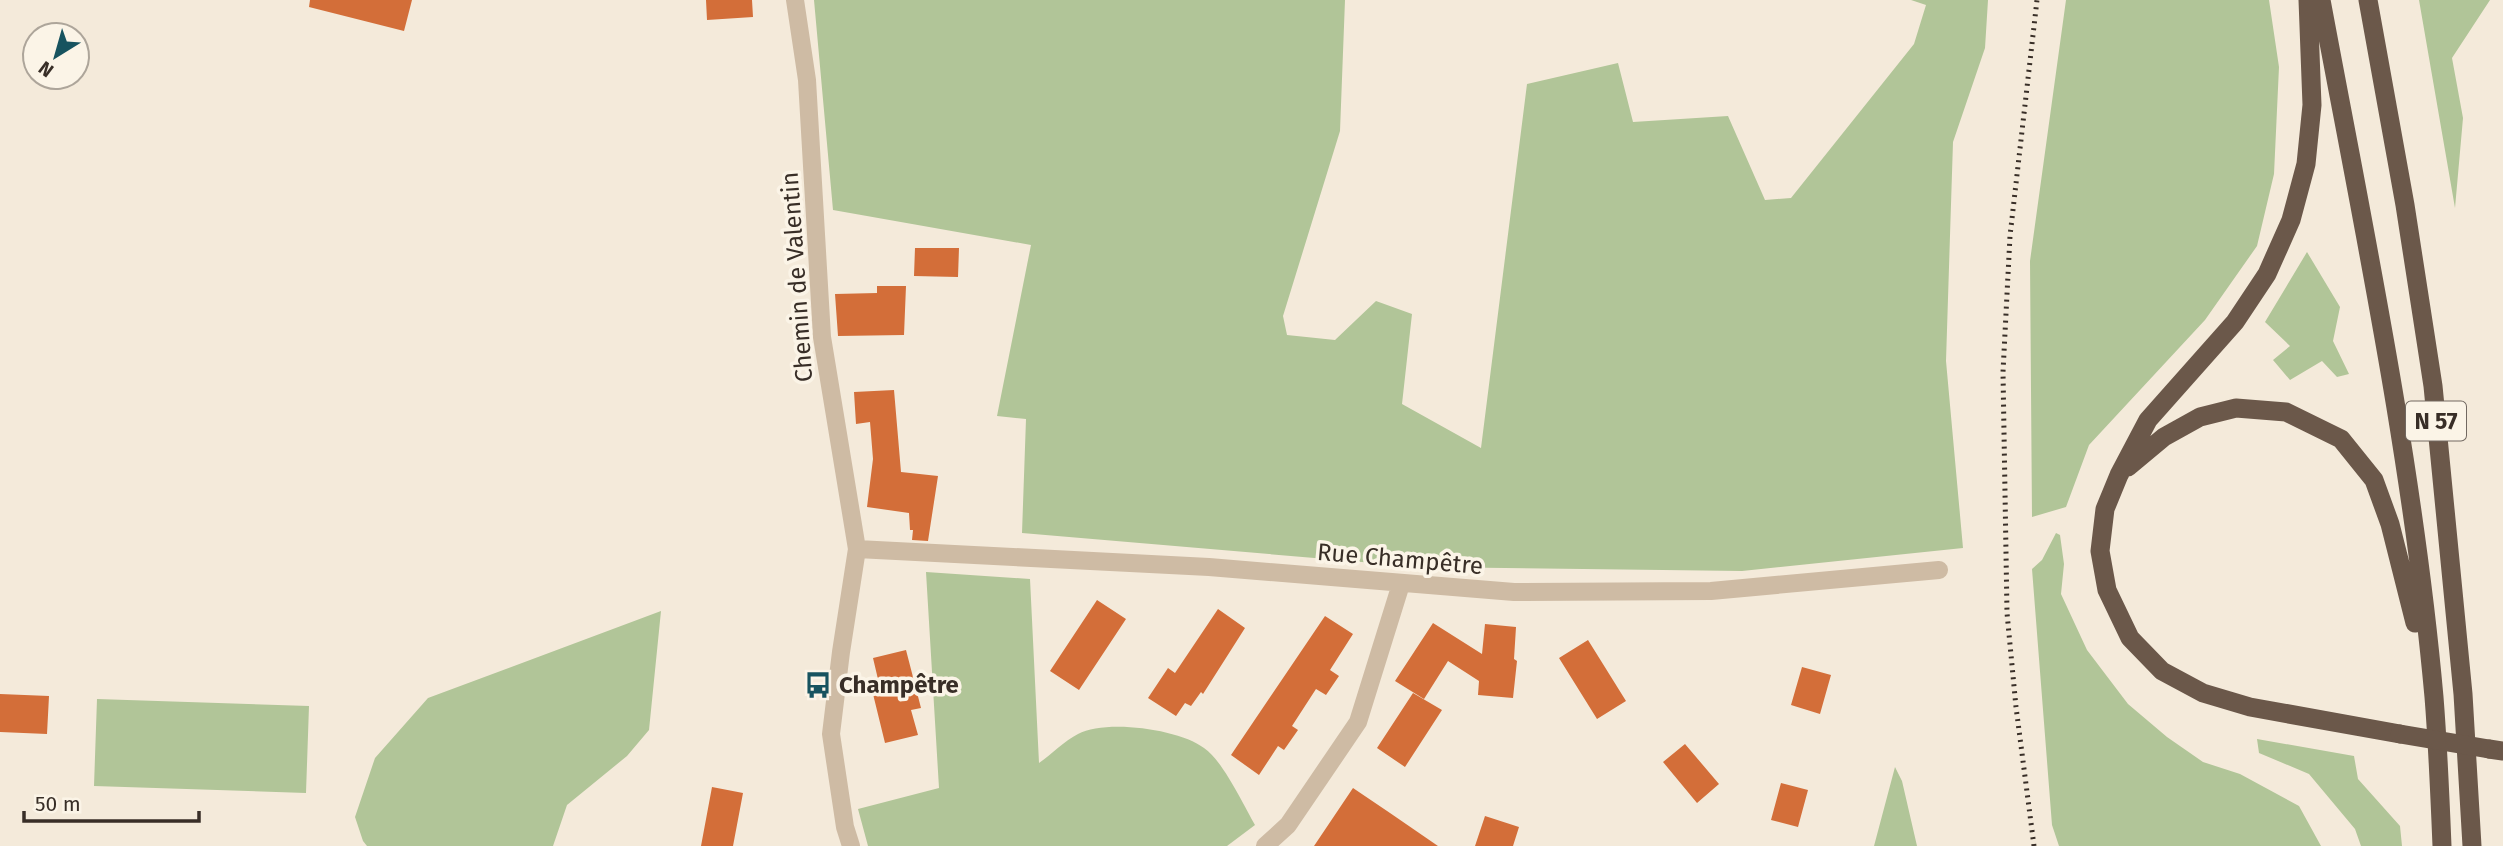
<svg xmlns="http://www.w3.org/2000/svg" width="2503" height="846" viewBox="0 0 2503 846" font-family="'Fira Sans',sans-serif">
<rect width="100%" height="100%" fill="#f4eada"/>
<!-- green -->
<path fill="#b1c598" d="M814,0H1345L1340,131L1283,316L1287,335L1335,340L1376,301L1412,314L1402,404L1481,448L1527,84L1618,63L1633,122L1728,116L1765,200L1791,198L1914,44L1926,5L1911,0H1988L1985,48L1953,142L1946,361L1963,548L1742,571L1421,567L1022,533L1026,419L997,416L1031,245L833,210Z
M2066,0H2269L2279,67L2274,174L2257,246L2205,320L2089,445L2066,507L2032,517L2030,261Z
M2419,0H2490L2452,58L2463,118L2455,208Z
M2307,252L2340,307L2333,341L2349,374L2337,377L2322,361L2290,380L2273,360L2290,346L2265,322Z
M2056,533L2060,535L2064,564L2061,594L2087,650L2128,704L2167,737L2203,762L2240,774L2299,806L2321,846H2059L2052,825L2032,569L2042,560Z
M926,572L1030,579L1039,763C1052,754 1064,741 1078,734C1106,719 1179,729 1204,748C1223,761 1243,804 1255,825L1227,846H868L858,809L939,788Z
M661,611L649,730L627,756L567,805L553,846H367L363,841L355,817L375,758L428,698Z
M97,699L309,706L306,793L94,786Z
M2257,739L2354,756L2358,779L2400,826L2402,846H2361L2355,829L2309,774L2259,753Z
M1895,767L1902,781L1917,846H1874Z"/>
<!-- building -->
<path fill="#d36e39" d="M310,0H412L404,31L309,7Z
M706,0H752L753,17L707,20Z
M915,248H959L958,277L914,276Z
M877,286H906L904,335L838,336L835,294L877,293Z
M894,390L901,472L938,476L928,541L912,540L913,530H910L909,513L867,507L873,459L870,422L856,424L854,392Z
M1097,600L1126,619L1079,690L1050,671Z
M1218,609L1245,628L1203,694L1201,692L1191,706L1185,703L1176,716L1148,698L1168,668L1175,673Z
M1325,616L1353,634L1330,670L1339,676L1326,695L1316,689L1292,726L1298,730L1284,750L1278,746L1259,775L1231,755Z
M1433,623L1482,654L1485,624L1516,627L1514,659L1517,661L1513,698L1478,695L1479,681L1448,661L1424,699L1395,681Z
M1588,640L1626,701L1597,719L1559,658Z
M906,650L921,708L911,710L918,735L885,743L873,694L881,692L873,658Z
M1802,667L1831,675L1820,714L1791,705Z
M1413,693L1442,710L1405,767L1377,748Z
M0,694L49,696L47,734L0,732Z
M1685,744L1719,784L1697,803L1663,762Z
M1781,783L1808,790L1798,827L1771,820Z
M712,787L743,793L733,846H701Z
M1353,788L1390,813L1438,846H1314Z
M1485,816L1519,827L1513,846H1475Z"/>
<g fill="none" stroke-linecap="round" stroke-linejoin="round">
<!-- minor -->
<path stroke="#cebba4" stroke-width="18" d="M795,0L807,80L822,337L857,549L841,652L831,734L845,827L851,846
M857,549L1209,567L1514,592L1711,591L1939,570
M1265,846L1288,825L1358,722L1401,584"/>
<!-- trunk -->
<path stroke="#6b584a" stroke-width="19" d="M2308,0L2312,105L2306,164L2291,220L2267,274L2235,322L2148,420L2119,475L2105,509L2100,551L2107,590L2130,638L2162,671L2203,693L2250,707L2400,734
M2321,0C2364,231 2413,463 2434,697C2438,747 2440,797 2442,846
M2368,0L2405,205L2433,386L2463,694L2472,846
M2128,467L2164,437L2200,417L2236,408L2286,412L2341,439L2374,480L2390,524L2415,623
M2489,749L2503,751"/>
<!-- rail -->
<path stroke="#382e27" stroke-width="5" stroke-dasharray="2 5" stroke-linecap="butt" d="M2034,846L2016,707L2007,613L2003,372L2010,236L2037,0"/>
<!-- trunk-bridge -->
<path stroke="#6b584a" stroke-width="19" d="M2400,734L2489,749"/>
</g>
<!-- icons -->
<defs>
<symbol id="bus-bare" viewBox="-9 -9 18 18"><path d="M-5-6H5V4H4V6H2V4H-2V6H-4V4H-5ZM-3.5-4V0h7V-4ZM-3.5 1.2v1.5H-2V1.2ZM2 1.2v1.5H3.5V1.2Z" fill="#17535f" stroke="#fbf4e7" stroke-width="2.5" paint-order="stroke"/></symbol>
</defs>
<g fill-rule="evenodd">
<use href="#bus-bare" x="799" y="666" width="38" height="38"/>
</g>
<g text-anchor="middle" dominant-baseline="central" stroke-width="7" stroke-linejoin="round" paint-order="stroke">
<!-- shield labels -->
<rect fill="#fbf4e7" stroke="#726961" stroke-width="2" x="2406" y="401.5" width="60" height="39" rx="5"/>
<g font-size="23" font-weight="bold" fill="#382e27">
<text x="2436" y="421">N 57</text>
</g>
<!-- street labels -->
<g font-size="24" fill="#382e27" stroke="#fbf4e7">
<text transform="translate(797 277) rotate(-94)">Chemin de Valentin</text>
<text transform="translate(1400 559) rotate(5)">Rue Champêtre</text>
</g>
<!-- poi labels -->
<g font-size="24" font-weight="bold" fill="#382e27" stroke="#fbf4e7" text-anchor="start">
<text x="839" y="685">Champêtre</text>
</g>
</g>
<!-- north arrow -->
<g transform="translate(56 56) rotate(217)"><circle r="33" fill="#fbf4e7" stroke="#ada59a" stroke-width="2"/>
<path d="M0-5L12 26L0 18L-12 26Z" fill="#17535f"/>
<text y="-10" font-size="19" font-weight="bold" text-anchor="middle" fill="#382e27">N</text>
</g>
<!-- scale -->
<path d="M24 811v10h175v-10" fill="none" stroke="#382e27" stroke-width="3.5"/>
<text x="35" y="811" font-size="21" fill="#382e27" stroke="#fbf4e7" stroke-width="5" paint-order="stroke">50 m</text>
</svg>
